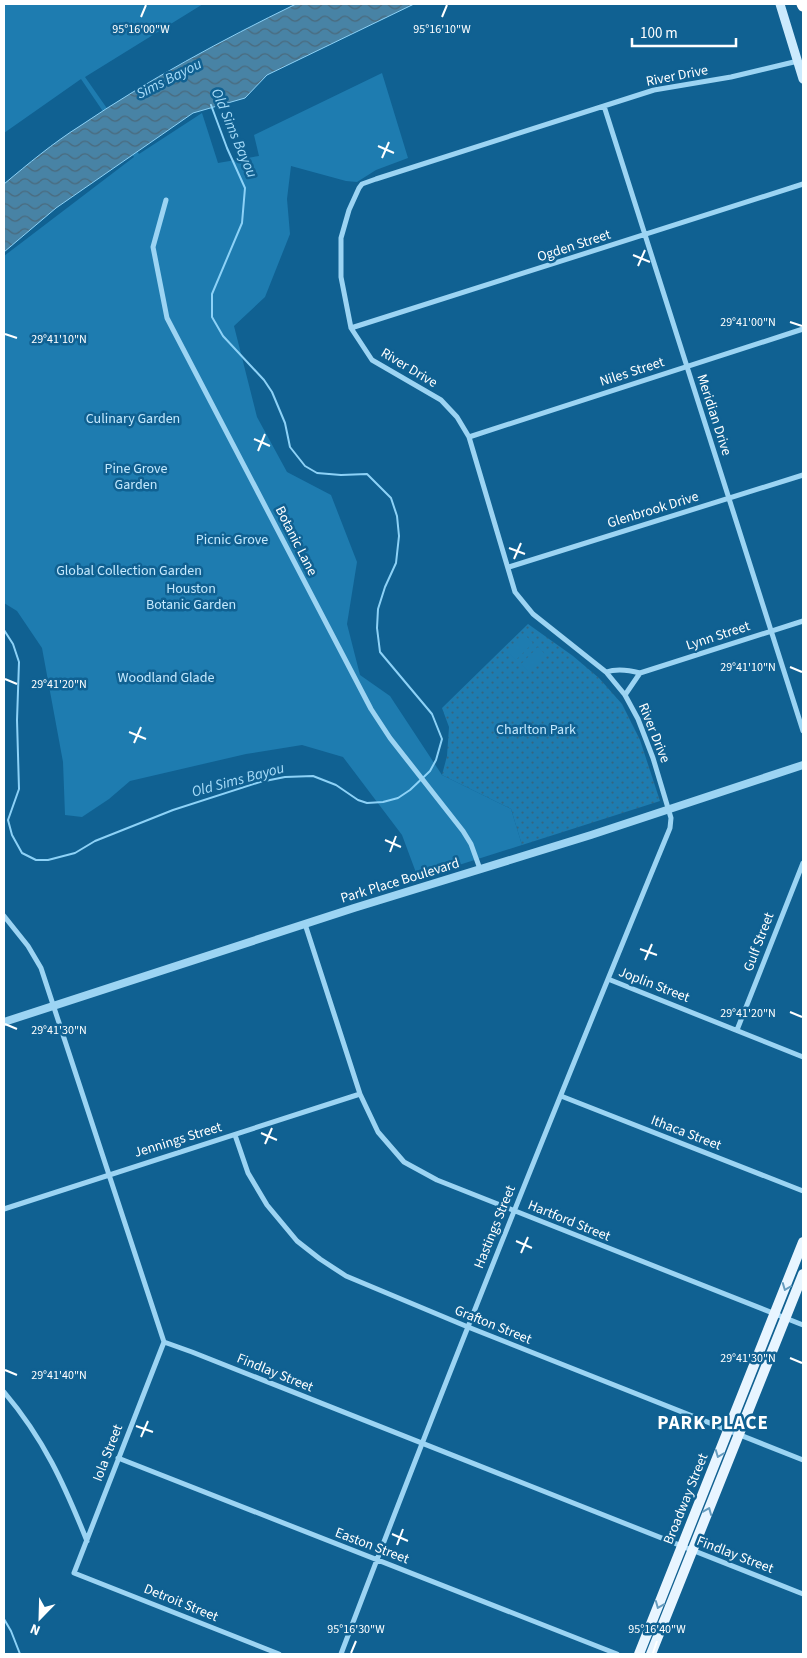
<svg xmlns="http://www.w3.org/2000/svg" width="807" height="1658" viewBox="0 0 807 1658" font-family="'Source Sans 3',sans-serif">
<defs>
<pattern id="park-dots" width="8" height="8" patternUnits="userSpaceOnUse" patternTransform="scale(1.25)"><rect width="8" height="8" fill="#1e7cb0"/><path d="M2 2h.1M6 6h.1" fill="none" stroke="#336683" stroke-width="1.8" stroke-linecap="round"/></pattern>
<pattern id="water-waves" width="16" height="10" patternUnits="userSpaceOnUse" patternTransform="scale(1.25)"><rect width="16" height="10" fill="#4883a5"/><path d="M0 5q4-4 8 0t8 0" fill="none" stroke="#4a6a7d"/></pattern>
</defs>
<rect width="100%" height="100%" fill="#106192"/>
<!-- park -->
<path fill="url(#park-dots)" d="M528,624L573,656L599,678L622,704L640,740L660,801L522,845L511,809L442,775L447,756L449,727L442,708Z"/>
<!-- garden -->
<path fill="#1e7cb0" d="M4,4H203L85,77L139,154L202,113L218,163L259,156L254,135L382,73L408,158L376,170L357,182L346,181L291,166L287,199L290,234L265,297L234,326L257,417L287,472L331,495L357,562L347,624L360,675L390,696L442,775L511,809L522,845L418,878L402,835L343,757L302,745L246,754L130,781L109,799L82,817L65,815L63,762L42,648L17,611L4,603V256L134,157L81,79L4,133Z
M526,636L533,643L516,660L509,653Z
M538,647L545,654L528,671L521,664Z"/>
<!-- water -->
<path fill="url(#water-waves)" stroke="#8dd2f7" d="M296,4H414L267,75L245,98L193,113L56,208L4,252V184C28,164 53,143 80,126C148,80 222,40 296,4Z"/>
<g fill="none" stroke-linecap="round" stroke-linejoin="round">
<!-- stream -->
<path stroke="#8dd2f7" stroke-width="2" d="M4,630L13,644L19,662L17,720L19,789L8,820L12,835L22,853L36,860H48L75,853L95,841L173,810L260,782L285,777L313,776L336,785L358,800L367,803L383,802L398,798L410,790L430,771L436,760L442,739L432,714L380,652L377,628L378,609L385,587L396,563L399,536L397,516L391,498L367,474L341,475L317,473L305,466L290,447L285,423L272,392L264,380L223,336L212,317V294L242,223L245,188L227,148L211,105
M4,1619L11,1631L20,1654"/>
<!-- minor -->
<path stroke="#9cd4f3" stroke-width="5" d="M604,106L803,731
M166,200L153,247L167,318L371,709L390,738L463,831L471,844L480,869
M351,328L803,184
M469,437L803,329
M509,567L803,475
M606,672C618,668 629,670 640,673
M625,695L640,673L803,621
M4,916L28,946L41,968L164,1342L192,1352L803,1594
M305,924L360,1094L378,1132L404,1162L437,1180L803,1325
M608,979L803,1057
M737,1030L803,863
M561,1096L803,1191
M235,1135L248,1173L267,1205L297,1241L320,1259L346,1276L468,1327L803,1460
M4,1209L360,1094
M164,1342L74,1573L279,1654
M4,1392C44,1439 64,1484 87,1541
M118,1458L617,1654
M341,1654C446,1377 557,1102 670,828L671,818L653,758L638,719L625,695L606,672L533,614L515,592L469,437L457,417L441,400L372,360L351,328L341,277V238L349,210L359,188L362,184L376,179L654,90L731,77L798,61"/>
<!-- tertiary -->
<path stroke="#9cd4f3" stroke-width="8" d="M4,1022L354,908L591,835L803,765"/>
<!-- secondary -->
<path stroke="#cbeafd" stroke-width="9" d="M780,4L803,79"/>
<!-- primary -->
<path stroke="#e8f5ff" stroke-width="10" d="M639,1654L803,1242
M651,1654L803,1274"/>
<!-- motorway -->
<path stroke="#fff" stroke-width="11" d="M802,4L803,6"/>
</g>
<!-- one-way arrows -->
<defs><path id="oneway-chevron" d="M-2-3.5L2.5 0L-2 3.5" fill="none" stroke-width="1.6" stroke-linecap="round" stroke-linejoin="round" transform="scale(1.25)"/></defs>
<g stroke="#669cbe">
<use href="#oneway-chevron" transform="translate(786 1287) rotate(111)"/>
<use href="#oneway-chevron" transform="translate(719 1454) rotate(111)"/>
<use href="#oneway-chevron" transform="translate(708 1511) rotate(-68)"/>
<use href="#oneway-chevron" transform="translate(659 1605) rotate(112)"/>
</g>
<!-- ticks -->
<path fill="none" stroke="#fff" stroke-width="2" d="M141,17L146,5M442,17L447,5M378,146L394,153M382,158L389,142M633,255L650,262M638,266L645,250M790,322L802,326M5,334L17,338M254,439L270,446M258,451L265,434M509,548L525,554M514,559L521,543M790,667L802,672M5,679L17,684M129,732L146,739M134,743L141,727M385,840L401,847M390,852L396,836M640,949L657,955M645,960L652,944M790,1012L802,1017M5,1024L17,1029M261,1133L277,1140M265,1144L272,1128M516,1241L532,1248M521,1253L528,1237M790,1358L802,1363M5,1370L17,1375M136,1426L153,1432M141,1437L148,1421M392,1534L408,1541M397,1545L403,1529M351,1653L356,1641M653,1653L657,1641"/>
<g text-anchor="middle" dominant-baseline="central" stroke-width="5" stroke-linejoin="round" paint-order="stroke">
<!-- street labels -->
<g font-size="14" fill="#fff" stroke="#106192">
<text transform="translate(677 76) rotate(-11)">River Drive</text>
<text transform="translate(574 246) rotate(-18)">Ogden Street</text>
<text transform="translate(409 368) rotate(31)">River Drive</text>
<text transform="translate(632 372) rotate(-18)">Niles Street</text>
<text transform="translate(714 415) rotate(72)">Meridian Drive</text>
<text transform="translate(653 510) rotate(-17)">Glenbrook Drive</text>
<text transform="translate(296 541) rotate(63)">Botanic Lane</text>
<text transform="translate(718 636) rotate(-18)">Lynn Street</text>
<text transform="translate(654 733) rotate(68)">River Drive</text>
<text transform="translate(400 881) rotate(-17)">Park Place Boulevard</text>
<text transform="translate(759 942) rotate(-69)">Gulf Street</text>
<text transform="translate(654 985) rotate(21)">Joplin Street</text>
<text transform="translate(686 1133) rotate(21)">Ithaca Street</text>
<text transform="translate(178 1140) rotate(-17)">Jennings Street</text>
<text transform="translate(569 1221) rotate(22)">Hartford Street</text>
<text transform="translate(495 1227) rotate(-68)">Hastings Street</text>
<text transform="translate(493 1325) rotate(22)">Grafton Street</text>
<text transform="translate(275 1373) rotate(22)">Findlay Street</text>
<text transform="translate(108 1453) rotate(-69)">Iola Street</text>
<text transform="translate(686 1499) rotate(-68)">Broadway Street</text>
<text transform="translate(372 1546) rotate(21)">Easton Street</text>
<text transform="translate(735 1555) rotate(21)">Findlay Street</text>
<text transform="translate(181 1603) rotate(22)">Detroit Street</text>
</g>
<!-- park labels -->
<g font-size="14" fill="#c4e9fe" stroke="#106192">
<text x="133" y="419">Culinary Garden</text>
<text x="136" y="469">Pine Grove<tspan x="136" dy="16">Garden</tspan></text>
<text x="232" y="540">Picnic Grove</text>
<text x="129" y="571">Global Collection Garden</text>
<text x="191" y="589">Houston<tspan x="191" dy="16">Botanic Garden</tspan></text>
<text x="166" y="678">Woodland Glade</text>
<text x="536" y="730">Charlton Park</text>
</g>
<!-- water labels -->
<g font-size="15" font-style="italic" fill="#a8ddfa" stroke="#106192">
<text transform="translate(169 79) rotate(-27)">Sims Bayou</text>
<text transform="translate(234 133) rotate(67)">Old Sims Bayou</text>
<text transform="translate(238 780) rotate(-15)">Old Sims Bayou</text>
</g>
<!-- district labels -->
<g font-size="19" font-weight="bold" letter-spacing="1" fill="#fff" stroke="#106192">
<text x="713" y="1423">PARK PLACE</text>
</g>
</g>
<g font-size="12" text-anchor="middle" fill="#fff" stroke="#106192" stroke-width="5" stroke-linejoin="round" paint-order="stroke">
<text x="141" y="33">95°16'00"W</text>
<text x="442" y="33">95°16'10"W</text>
<text x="748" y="326">29°41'00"N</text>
<text x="59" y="343">29°41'10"N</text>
<text x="748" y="671">29°41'10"N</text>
<text x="59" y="688">29°41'20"N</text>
<text x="748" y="1017">29°41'20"N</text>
<text x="59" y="1034">29°41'30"N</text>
<text x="748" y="1362">29°41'30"N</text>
<text x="59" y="1379">29°41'40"N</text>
<text x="356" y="1633">95°16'30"W</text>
<text x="657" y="1633">95°16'40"W</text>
</g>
<!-- border -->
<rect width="807" height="1658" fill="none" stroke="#ffffff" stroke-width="10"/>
<!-- north arrow -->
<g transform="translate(40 1618) rotate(203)" stroke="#106192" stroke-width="4" paint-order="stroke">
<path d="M0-4L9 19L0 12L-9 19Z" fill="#ffffff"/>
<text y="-8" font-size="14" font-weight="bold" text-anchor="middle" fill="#ffffff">N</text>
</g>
<!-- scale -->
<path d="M632 38v8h104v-8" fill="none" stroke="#ffffff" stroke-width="2.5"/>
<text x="640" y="38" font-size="15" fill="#ffffff" stroke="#106192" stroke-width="4" paint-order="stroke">100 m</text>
</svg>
